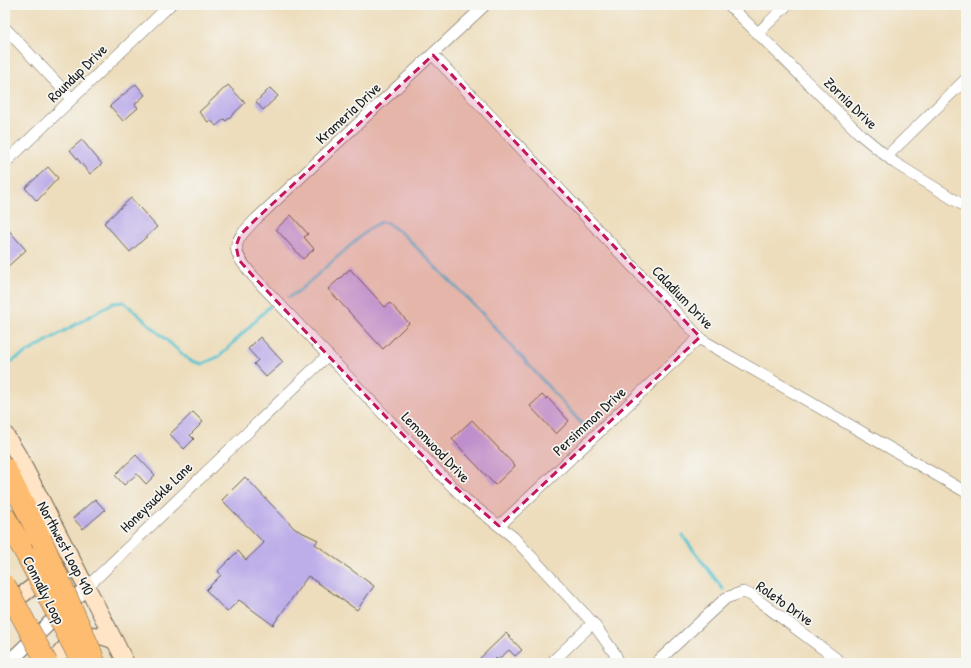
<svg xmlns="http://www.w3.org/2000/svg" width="971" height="668" viewBox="0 0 971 668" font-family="'Patrick Hand',sans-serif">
<rect width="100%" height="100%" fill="#f6f6f2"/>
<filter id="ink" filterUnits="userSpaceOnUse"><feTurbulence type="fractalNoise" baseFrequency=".025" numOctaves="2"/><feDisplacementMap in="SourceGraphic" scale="8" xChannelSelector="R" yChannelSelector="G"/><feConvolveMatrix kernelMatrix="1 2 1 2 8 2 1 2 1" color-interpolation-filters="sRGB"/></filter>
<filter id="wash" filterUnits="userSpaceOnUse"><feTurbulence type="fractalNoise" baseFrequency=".012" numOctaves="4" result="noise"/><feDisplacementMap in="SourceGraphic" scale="16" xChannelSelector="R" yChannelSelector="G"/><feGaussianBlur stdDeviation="0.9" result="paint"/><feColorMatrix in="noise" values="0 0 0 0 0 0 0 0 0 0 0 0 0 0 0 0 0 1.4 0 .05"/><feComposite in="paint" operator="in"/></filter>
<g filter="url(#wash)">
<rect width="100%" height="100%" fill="#edddbc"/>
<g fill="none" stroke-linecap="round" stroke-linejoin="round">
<!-- stream -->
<path stroke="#58c4d1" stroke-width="3" d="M289,297L299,291L370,228L381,222L388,223L405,236L481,312L582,424L584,429
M5,365L113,303L124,302L189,360L202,364L220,356L270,306
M682,535L723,589"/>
</g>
<g id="blocks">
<!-- building -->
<path fill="#bdade9" d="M136,84L145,95L135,104L138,108L123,121L110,106Z
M228,85L245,103L226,121L224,119L216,126L211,120L208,122L199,112Z
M270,88L278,96L263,110L256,102Z
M82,140L102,164L90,174L70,150Z
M48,167L58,178L37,201L25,188Z
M131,198L157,227L130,252L104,223Z
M291,215L308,234L304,237L314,249L303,259L276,229Z
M5,226L26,250L5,269Z
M350,269L385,307L390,303L409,323L383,349L328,289Z
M260,337L283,362L266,377L254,364L258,360L248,349Z
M542,395L546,399L547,397L569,421L556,434L530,406Z
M193,412L203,422L190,435L194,439L184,449L170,434Z
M472,420L515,466L495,485L452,439Z
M136,455L155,475L146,484L137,474L124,485L115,475Z
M245,477L295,529L318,540L315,544L374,586L357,610L308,576L273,625L239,600L227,612L206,590L221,575L218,571L238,551L246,560L264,543L222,500Z
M95,499L105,510L83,529L73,518Z
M506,633L522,650L515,656L509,650L498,660L496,658L491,663H475Z"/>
</g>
</g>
<g filter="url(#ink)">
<use href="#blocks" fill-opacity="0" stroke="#656054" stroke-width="1"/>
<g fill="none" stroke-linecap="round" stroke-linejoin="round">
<defs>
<path id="minor" d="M485,5L256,219C231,244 230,249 253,276L439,473L465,499L513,537L593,623L615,654L619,663
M729,5L861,135L895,163L966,207
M5,28L72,99
M758,33L787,5
M433,55L702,340L966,492
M887,156L966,79
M5,163L170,5
M499,526L700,337
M87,587L328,355
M551,663L593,623
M656,663L726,598L743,592L751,595L842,663"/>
<path id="tertiary" d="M8,663L87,587"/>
<path id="secondary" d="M5,434L18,455L83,581L87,587L126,663
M5,608L48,575
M52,663C75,636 79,627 115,641"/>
<path id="motorway" d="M5,468L41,539
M5,517L27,556
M90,649L95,663"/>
</defs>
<!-- minor casing -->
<use href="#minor" stroke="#656054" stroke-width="12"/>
<!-- tertiary casing -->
<use href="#tertiary" stroke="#656054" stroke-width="16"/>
<!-- secondary casing -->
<use href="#secondary" stroke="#656054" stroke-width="18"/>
<!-- motorway casing -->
<use href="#motorway" stroke="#656054" stroke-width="22"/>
<!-- minor -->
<use href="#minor" stroke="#fff" stroke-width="11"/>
<!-- tertiary -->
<use href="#tertiary" stroke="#fff" stroke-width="14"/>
<!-- secondary -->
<use href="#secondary" stroke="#ffe4c6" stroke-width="16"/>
<!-- motorway -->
<use href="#motorway" stroke="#febc70" stroke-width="21"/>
<defs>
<path id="motorway-bridge" d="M41,539L90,649
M27,556L81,661
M5,585L47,663"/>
</defs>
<!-- motorway-bridge casing -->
<use href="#motorway-bridge" stroke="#656054" stroke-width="22" stroke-linecap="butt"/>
<!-- motorway-bridge -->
<use href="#motorway-bridge" stroke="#febc70" stroke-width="21"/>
</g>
</g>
<!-- marked area -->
<path fill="#c2185b" fill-opacity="0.2" stroke="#c2185b" stroke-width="3" stroke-dasharray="8 5" stroke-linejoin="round" d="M433,55L700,337L499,526L439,473L253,276L239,260L236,246L240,235L256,219Z"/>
<g text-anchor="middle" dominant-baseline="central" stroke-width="3.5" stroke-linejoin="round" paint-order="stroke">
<!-- street labels -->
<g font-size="15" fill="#1c1c1c" stroke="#f6f6f2">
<text transform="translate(77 73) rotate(-44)">Roundup Drive</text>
<text transform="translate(851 103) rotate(44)">Zornia Drive</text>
<text transform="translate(348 113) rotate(-43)">Krameria Drive</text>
<text transform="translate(683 297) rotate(46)">Caladium Drive</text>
<text transform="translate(589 421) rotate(-43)">Persimmon Drive</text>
<text transform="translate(436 447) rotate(46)">Lemonwood Drive</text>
<text transform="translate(156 497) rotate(-44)">Honeysuckle Lane</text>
<text transform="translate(66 548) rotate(62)">Northwest Loop 410</text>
<text transform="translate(44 590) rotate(63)">Connally Loop</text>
<text transform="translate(785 603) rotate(35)">Roleto Drive</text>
</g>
</g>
<!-- margin -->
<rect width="971" height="668" fill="none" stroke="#f6f6f2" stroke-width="20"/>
</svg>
